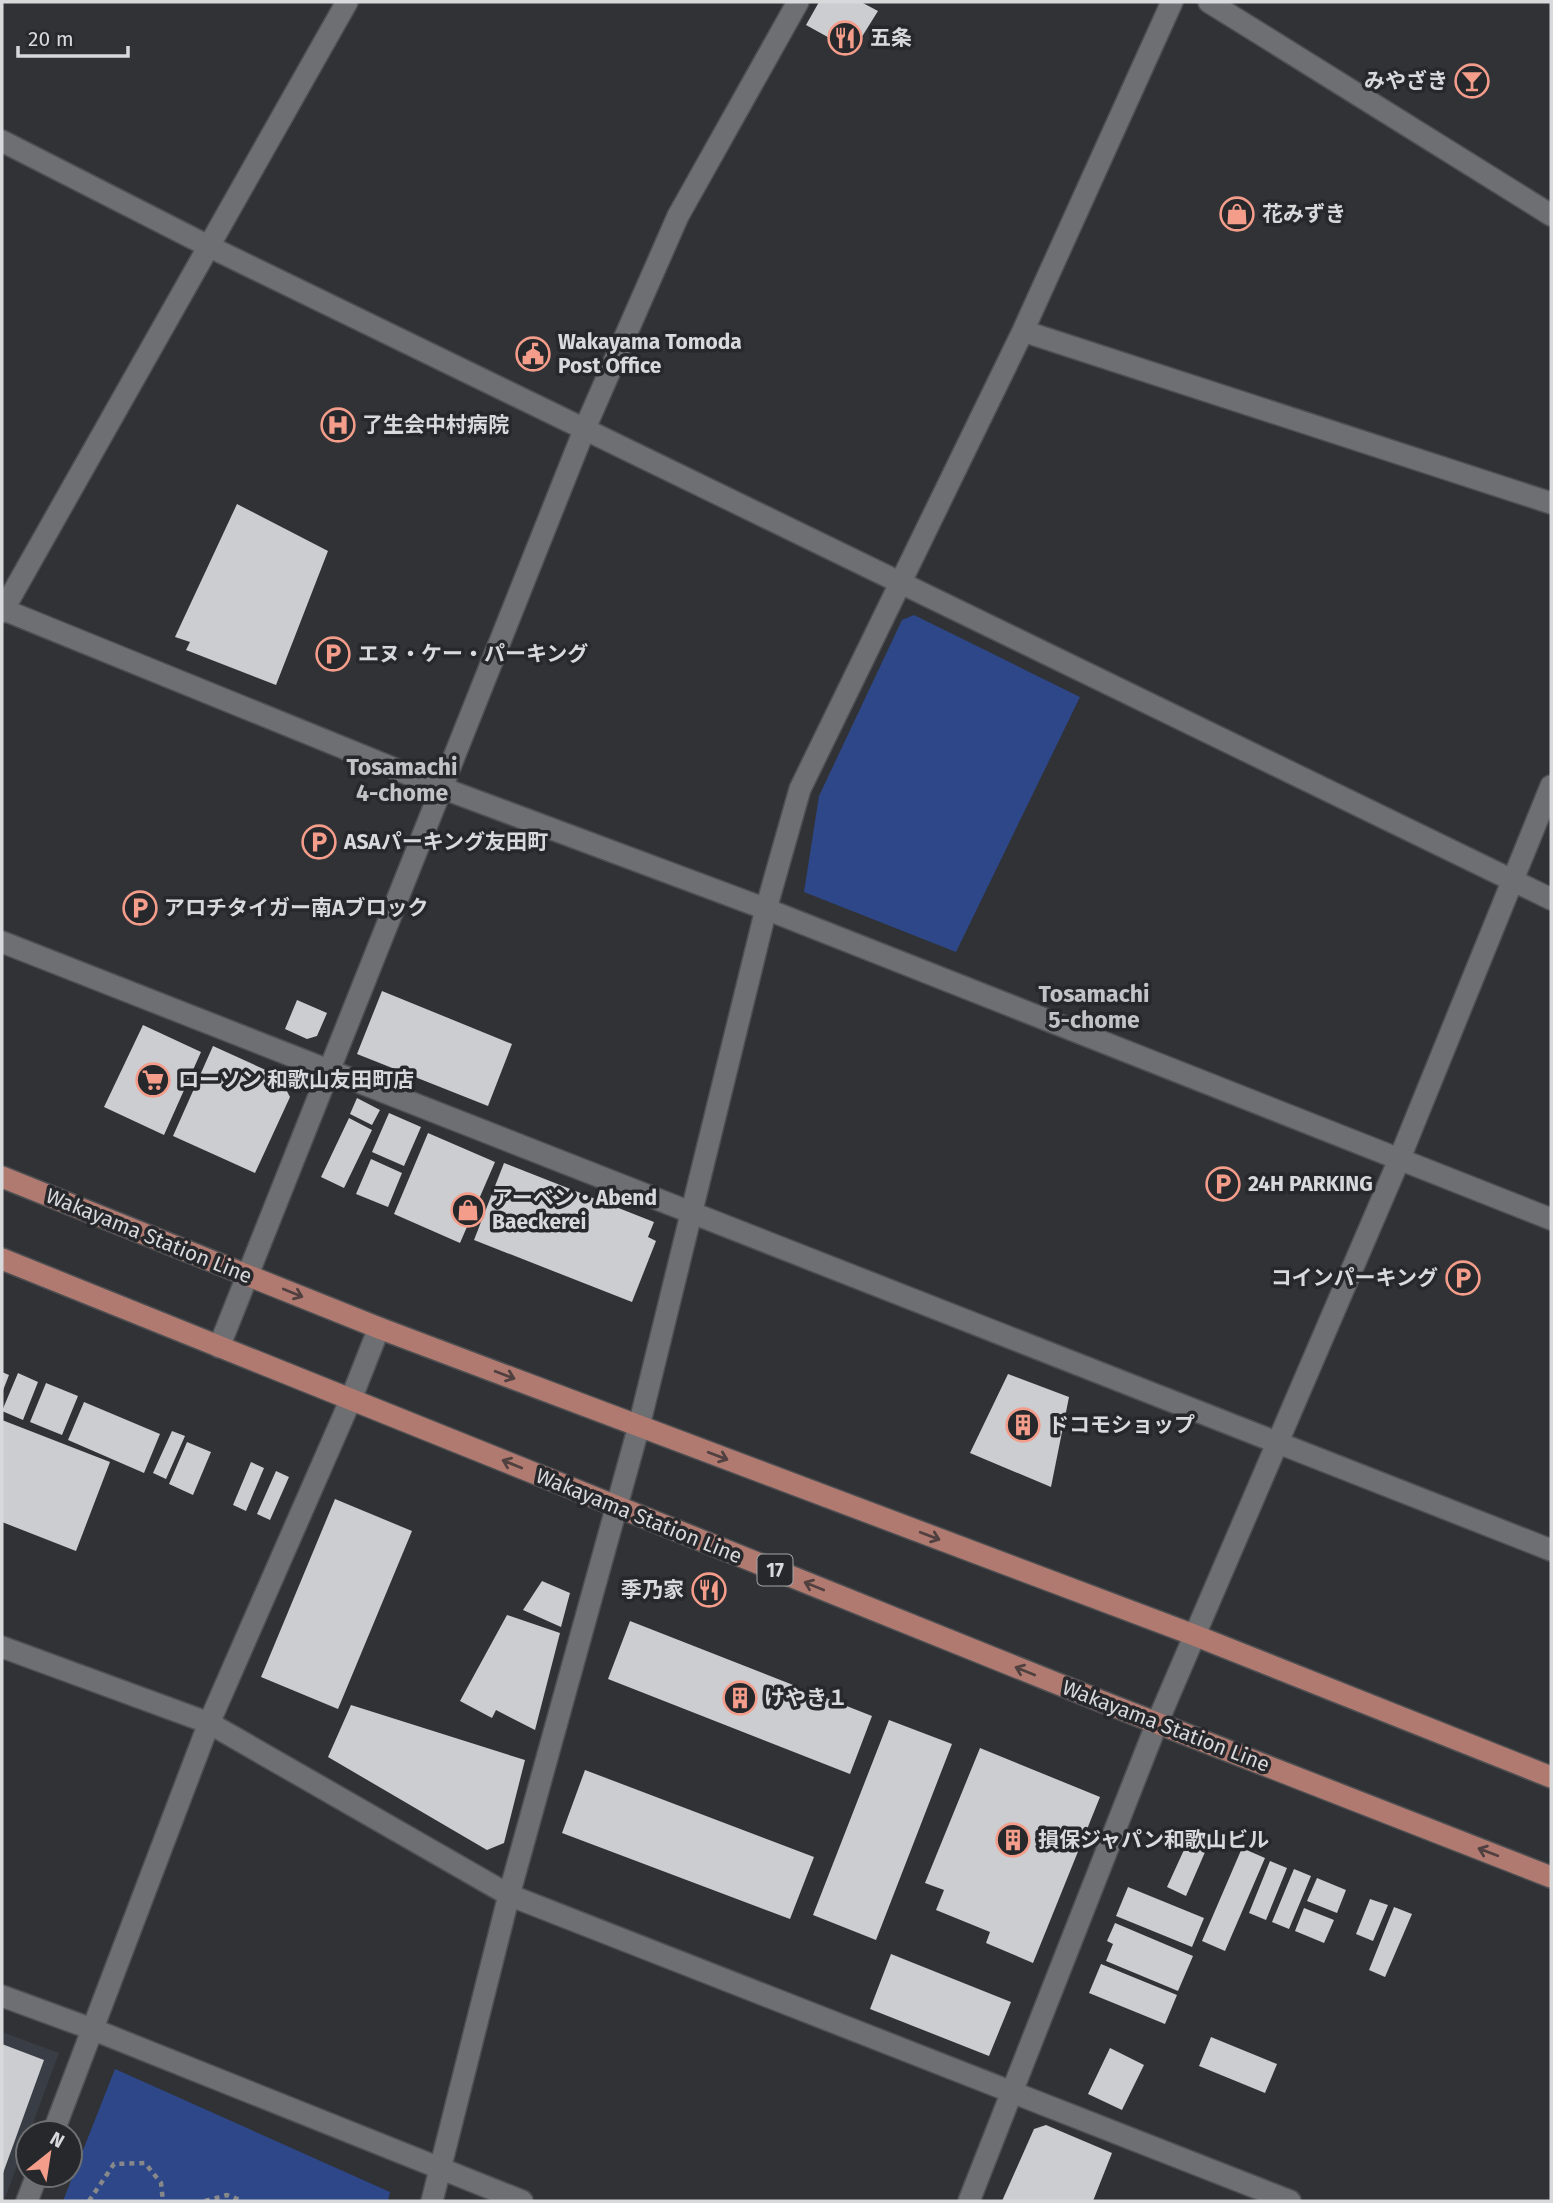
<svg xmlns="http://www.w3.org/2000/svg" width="1553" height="2203" viewBox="0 0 1553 2203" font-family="'Fira Sans','Noto Sans JP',sans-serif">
<rect width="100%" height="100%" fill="#313235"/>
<!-- built -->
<path fill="#393d45" d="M2,2032L59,2053L4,2201H2Z"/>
<!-- green -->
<path fill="#2d4788" d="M914,615L1080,697L956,952L804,892L819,796L902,620Z
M115,2069L390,2192L388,2201H63Z"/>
<!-- building -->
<path fill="#cbcdd0" d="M819,2H861L878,11L853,51L806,25Z
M237,504L328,551L276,685L186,650L190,642L175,637Z
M382,991L512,1044L488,1106L357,1054Z
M297,1000L327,1013L317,1036L307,1039L285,1029Z
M143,1025L201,1052L164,1135L104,1107Z
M213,1046L279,1076L290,1097L255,1173L173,1136Z
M357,1098L380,1110L372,1125L350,1114Z
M389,1113L421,1127L404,1166L372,1152Z
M349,1118L372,1130L344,1188L321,1177Z
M428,1133L495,1162L460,1243L394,1214Z
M371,1159L402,1173L388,1207L356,1194Z
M504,1163L654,1222L648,1237L656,1241L632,1302L474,1240Z
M2,1372L9,1375L2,1393Z
M18,1373L38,1382L23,1420L2,1411Z
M1008,1374L1069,1397L1051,1487L970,1453Z
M46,1383L78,1396L62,1435L30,1422Z
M84,1402L160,1434L144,1473L68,1440Z
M2,1420L110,1462L76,1551L2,1522Z
M172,1431L185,1436L166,1479L153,1473Z
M187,1442L211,1452L193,1495L169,1484Z
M251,1462L264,1468L246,1511L233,1505Z
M276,1471L289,1477L270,1520L257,1514Z
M335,1499L412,1531L338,1709L261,1677Z
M542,1581L570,1593L561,1627L523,1610Z
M507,1615L560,1633L535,1730L496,1710L492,1718L460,1701Z
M630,1621L872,1716L850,1774L608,1679Z
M351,1705L525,1760L504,1843L487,1850L328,1757Z
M889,1720L952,1744L876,1940L813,1915Z
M980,1748L1100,1797L1033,1963L986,1943L990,1932L936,1910L944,1890L925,1883Z
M585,1770L814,1857L790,1919L562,1833Z
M1194,1828L1212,1836L1186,1896L1167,1887Z
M1242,1848L1265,1858L1225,1951L1202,1941Z
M1270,1861L1287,1868L1266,1920L1249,1913Z
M1294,1869L1311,1876L1289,1929L1272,1922Z
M1317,1878L1346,1890L1337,1913L1307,1901Z
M1128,1887L1204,1918L1192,1947L1116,1916Z
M1370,1899L1388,1905L1373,1941L1356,1934Z
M1394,1907L1412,1914L1385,1977L1369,1970Z
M1304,1908L1334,1920L1324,1943L1295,1931Z
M1115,1923L1193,1956L1178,1991L1106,1961L1113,1944L1107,1941Z
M891,1954L1011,2002L989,2056L870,2009Z
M1101,1964L1177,1995L1165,2024L1089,1993Z
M1211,2037L1277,2064L1265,2093L1199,2066Z
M2,2044L44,2060L2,2176Z
M1110,2048L1144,2065L1122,2110L1088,2094Z
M1046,2125L1112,2153L1093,2201H1002L1034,2129Z"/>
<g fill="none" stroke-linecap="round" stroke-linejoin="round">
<defs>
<path id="street" d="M1209,2L1551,215
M2,141L208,246L1551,899
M1023,331L1551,503
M2,609L442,788L766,909L1551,1219
M2,942L1551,1550
M219,1347L585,428L678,216L798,2
M2,1647L209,1723L509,1895L1290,2201
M2,1996L92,2029L522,2201
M53,2133L209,1723L351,1399L379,1328
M27,2201L37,2175
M432,2201L509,1895L639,1426L766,909L800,789L1023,331L1172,2
M969,2201L1157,1723L1399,1160L1551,786"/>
<path id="secondary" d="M2,612L347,2"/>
<path id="primary" d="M2,1177L379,1328L1194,1635L1551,1777
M2,1259L1098,1700L1551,1877"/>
</defs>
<!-- street casing -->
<use href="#street" stroke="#4e4f52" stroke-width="24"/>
<!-- secondary casing -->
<use href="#secondary" stroke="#4e4f52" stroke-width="24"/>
<!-- primary casing -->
<use href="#primary" stroke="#4e4f52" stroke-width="24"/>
<!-- path -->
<path stroke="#87888a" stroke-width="4.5" stroke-dasharray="5 5" stroke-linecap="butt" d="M89,2201L114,2164L145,2163L161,2183L163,2201
M205,2201L227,2195L243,2201"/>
<!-- street -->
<use href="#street" stroke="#6d6f72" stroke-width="21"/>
<!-- secondary -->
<use href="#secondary" stroke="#6d6f72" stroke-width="21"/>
<!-- primary -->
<use href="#primary" stroke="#b17a70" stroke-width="21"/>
</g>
<!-- one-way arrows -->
<defs><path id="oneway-shaft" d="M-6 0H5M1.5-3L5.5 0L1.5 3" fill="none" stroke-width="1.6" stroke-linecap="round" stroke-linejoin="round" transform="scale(1.75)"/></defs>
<g stroke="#504140">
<use href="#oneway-shaft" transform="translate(293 1293) rotate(22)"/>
<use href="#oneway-shaft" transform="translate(505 1375) rotate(21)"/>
<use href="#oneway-shaft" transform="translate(718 1456) rotate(21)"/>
<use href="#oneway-shaft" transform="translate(512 1464) rotate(-158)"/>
<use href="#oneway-shaft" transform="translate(930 1536) rotate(21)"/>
<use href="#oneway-shaft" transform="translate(814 1586) rotate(-158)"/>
<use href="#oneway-shaft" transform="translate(1025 1671) rotate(-158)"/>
<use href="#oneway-shaft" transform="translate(1488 1852) rotate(-159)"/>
</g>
<!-- icons -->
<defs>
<symbol id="restaurant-ring" viewBox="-11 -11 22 22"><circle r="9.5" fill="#27282b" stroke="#f49d8b" stroke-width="1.5"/><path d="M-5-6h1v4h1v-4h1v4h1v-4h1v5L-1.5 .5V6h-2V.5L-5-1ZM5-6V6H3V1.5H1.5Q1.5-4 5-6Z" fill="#f49d8b"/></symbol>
<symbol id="bar-ring" viewBox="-11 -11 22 22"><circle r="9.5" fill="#27282b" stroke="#f49d8b" stroke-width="1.5"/><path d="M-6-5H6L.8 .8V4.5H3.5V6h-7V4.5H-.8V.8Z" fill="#f49d8b"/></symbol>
<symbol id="shop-ring" viewBox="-11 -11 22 22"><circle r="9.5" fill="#27282b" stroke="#f49d8b" stroke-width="1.5"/><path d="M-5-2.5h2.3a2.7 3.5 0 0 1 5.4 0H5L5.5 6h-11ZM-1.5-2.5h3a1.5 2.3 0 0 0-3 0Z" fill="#f49d8b"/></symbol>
<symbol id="civic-ring" viewBox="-11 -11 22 22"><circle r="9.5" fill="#27282b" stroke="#f49d8b" stroke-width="1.5"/><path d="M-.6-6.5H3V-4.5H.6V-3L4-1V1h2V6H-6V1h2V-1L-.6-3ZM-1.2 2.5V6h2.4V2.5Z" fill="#f49d8b"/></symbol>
<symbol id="hospital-ring" viewBox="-11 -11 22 22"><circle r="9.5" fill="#27282b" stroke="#f49d8b" stroke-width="1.5"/><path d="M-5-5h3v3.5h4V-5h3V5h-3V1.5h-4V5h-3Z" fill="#f49d8b"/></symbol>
<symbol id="parking-ring" viewBox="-11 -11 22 22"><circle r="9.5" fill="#27282b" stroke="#f49d8b" stroke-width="1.5"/><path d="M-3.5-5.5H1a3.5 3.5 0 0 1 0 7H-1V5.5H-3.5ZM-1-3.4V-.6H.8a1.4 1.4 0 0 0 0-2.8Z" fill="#f49d8b"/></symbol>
<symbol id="supermarket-ring" viewBox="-11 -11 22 22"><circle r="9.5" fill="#27282b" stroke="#f49d8b" stroke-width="1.5"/><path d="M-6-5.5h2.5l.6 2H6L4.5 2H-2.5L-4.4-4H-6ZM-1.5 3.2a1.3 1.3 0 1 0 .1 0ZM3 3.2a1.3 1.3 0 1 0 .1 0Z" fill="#f49d8b"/></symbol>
<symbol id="building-ring" viewBox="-11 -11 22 22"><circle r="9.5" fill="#27282b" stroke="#f49d8b" stroke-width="1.5"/><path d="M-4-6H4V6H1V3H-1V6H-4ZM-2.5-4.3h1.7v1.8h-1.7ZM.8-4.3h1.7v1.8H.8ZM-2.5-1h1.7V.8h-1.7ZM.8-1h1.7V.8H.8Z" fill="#f49d8b"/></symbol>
</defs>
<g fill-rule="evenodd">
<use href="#restaurant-ring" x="826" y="19" width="38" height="38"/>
<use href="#bar-ring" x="1453" y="62" width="38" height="38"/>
<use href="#shop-ring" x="1218" y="195" width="38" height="38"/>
<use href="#civic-ring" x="514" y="335" width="38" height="38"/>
<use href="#hospital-ring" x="319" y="406" width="38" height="38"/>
<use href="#parking-ring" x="314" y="635" width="38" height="38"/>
<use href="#parking-ring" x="300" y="823" width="38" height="38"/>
<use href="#parking-ring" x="121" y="889" width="38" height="38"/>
<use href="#supermarket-ring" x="134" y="1061" width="38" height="38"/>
<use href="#parking-ring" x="1204" y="1165" width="38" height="38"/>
<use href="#shop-ring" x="449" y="1191" width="38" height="38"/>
<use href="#parking-ring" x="1444" y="1259" width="38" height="38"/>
<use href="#building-ring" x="1004" y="1406" width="38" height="38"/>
<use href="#restaurant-ring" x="690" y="1571" width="38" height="38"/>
<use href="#building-ring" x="721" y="1679" width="38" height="38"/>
<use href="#building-ring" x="994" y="1821" width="38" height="38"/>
</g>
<g text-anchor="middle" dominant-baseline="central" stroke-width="7" stroke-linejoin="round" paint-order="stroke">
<!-- shield labels -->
<rect fill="#27282b" stroke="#a3a4a6" stroke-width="2" x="757.5" y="1554.5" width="35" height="31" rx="5"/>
<g font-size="19" font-weight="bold" fill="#d8d9db">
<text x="775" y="1570">17</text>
</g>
<!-- poi labels -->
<g font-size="21" font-weight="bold" fill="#d8d9db" stroke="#27282b" text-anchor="start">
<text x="870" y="38">五条</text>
<text x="1448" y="81" text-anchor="end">みやざき</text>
<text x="1262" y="214">花みずき</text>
<text x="558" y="342">Wakayama Tomoda<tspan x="558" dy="24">Post Office</tspan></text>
<text x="362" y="425">了生会中村病院</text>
<text x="358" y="654">エヌ・ケー・パーキング</text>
<text x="344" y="842">ASAパーキング友田町</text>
<text x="164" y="908">アロチタイガー南Aブロック</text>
<text x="178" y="1080">ローソン 和歌山友田町店</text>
<text x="1248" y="1184">24H PARKING</text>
<text x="492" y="1198">アーベン・Abend<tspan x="492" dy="24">Baeckerei</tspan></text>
<text x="1438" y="1278" text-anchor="end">コインパーキング</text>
<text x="1048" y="1425">ドコモショップ</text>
<text x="684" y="1590" text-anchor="end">季乃家</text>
<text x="764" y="1698">けやき１</text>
<text x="1038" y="1840">損保ジャパン和歌山ビル</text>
</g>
<!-- street labels -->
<g font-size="21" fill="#d8d9db" stroke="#27282b">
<text transform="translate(149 1236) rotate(22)">Wakayama Station Line</text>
<text transform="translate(639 1516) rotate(22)">Wakayama Station Line</text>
<text transform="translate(1166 1726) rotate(21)">Wakayama Station Line</text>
</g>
<!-- neighbourhood labels -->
<g font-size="23" font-weight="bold" fill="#c1c3c7" stroke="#27282b">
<text x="402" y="767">Tosamachi<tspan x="402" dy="26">4-chome</tspan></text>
<text x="1094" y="994">Tosamachi<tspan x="1094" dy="26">5-chome</tspan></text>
</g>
</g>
<!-- border -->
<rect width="1553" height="2203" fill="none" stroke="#d8d9db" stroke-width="7"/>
<!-- north arrow -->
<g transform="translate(49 2154) rotate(30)"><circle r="33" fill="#27282b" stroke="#6e6f71" stroke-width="2"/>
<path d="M0-5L12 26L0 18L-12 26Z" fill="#f49d8b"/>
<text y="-10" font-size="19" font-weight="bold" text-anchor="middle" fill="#d8d9db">N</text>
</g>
<!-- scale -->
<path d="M18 46v10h110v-10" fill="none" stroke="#d8d9db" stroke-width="3.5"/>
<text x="28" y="46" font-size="21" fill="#d8d9db" stroke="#27282b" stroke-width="5" paint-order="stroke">20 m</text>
</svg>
